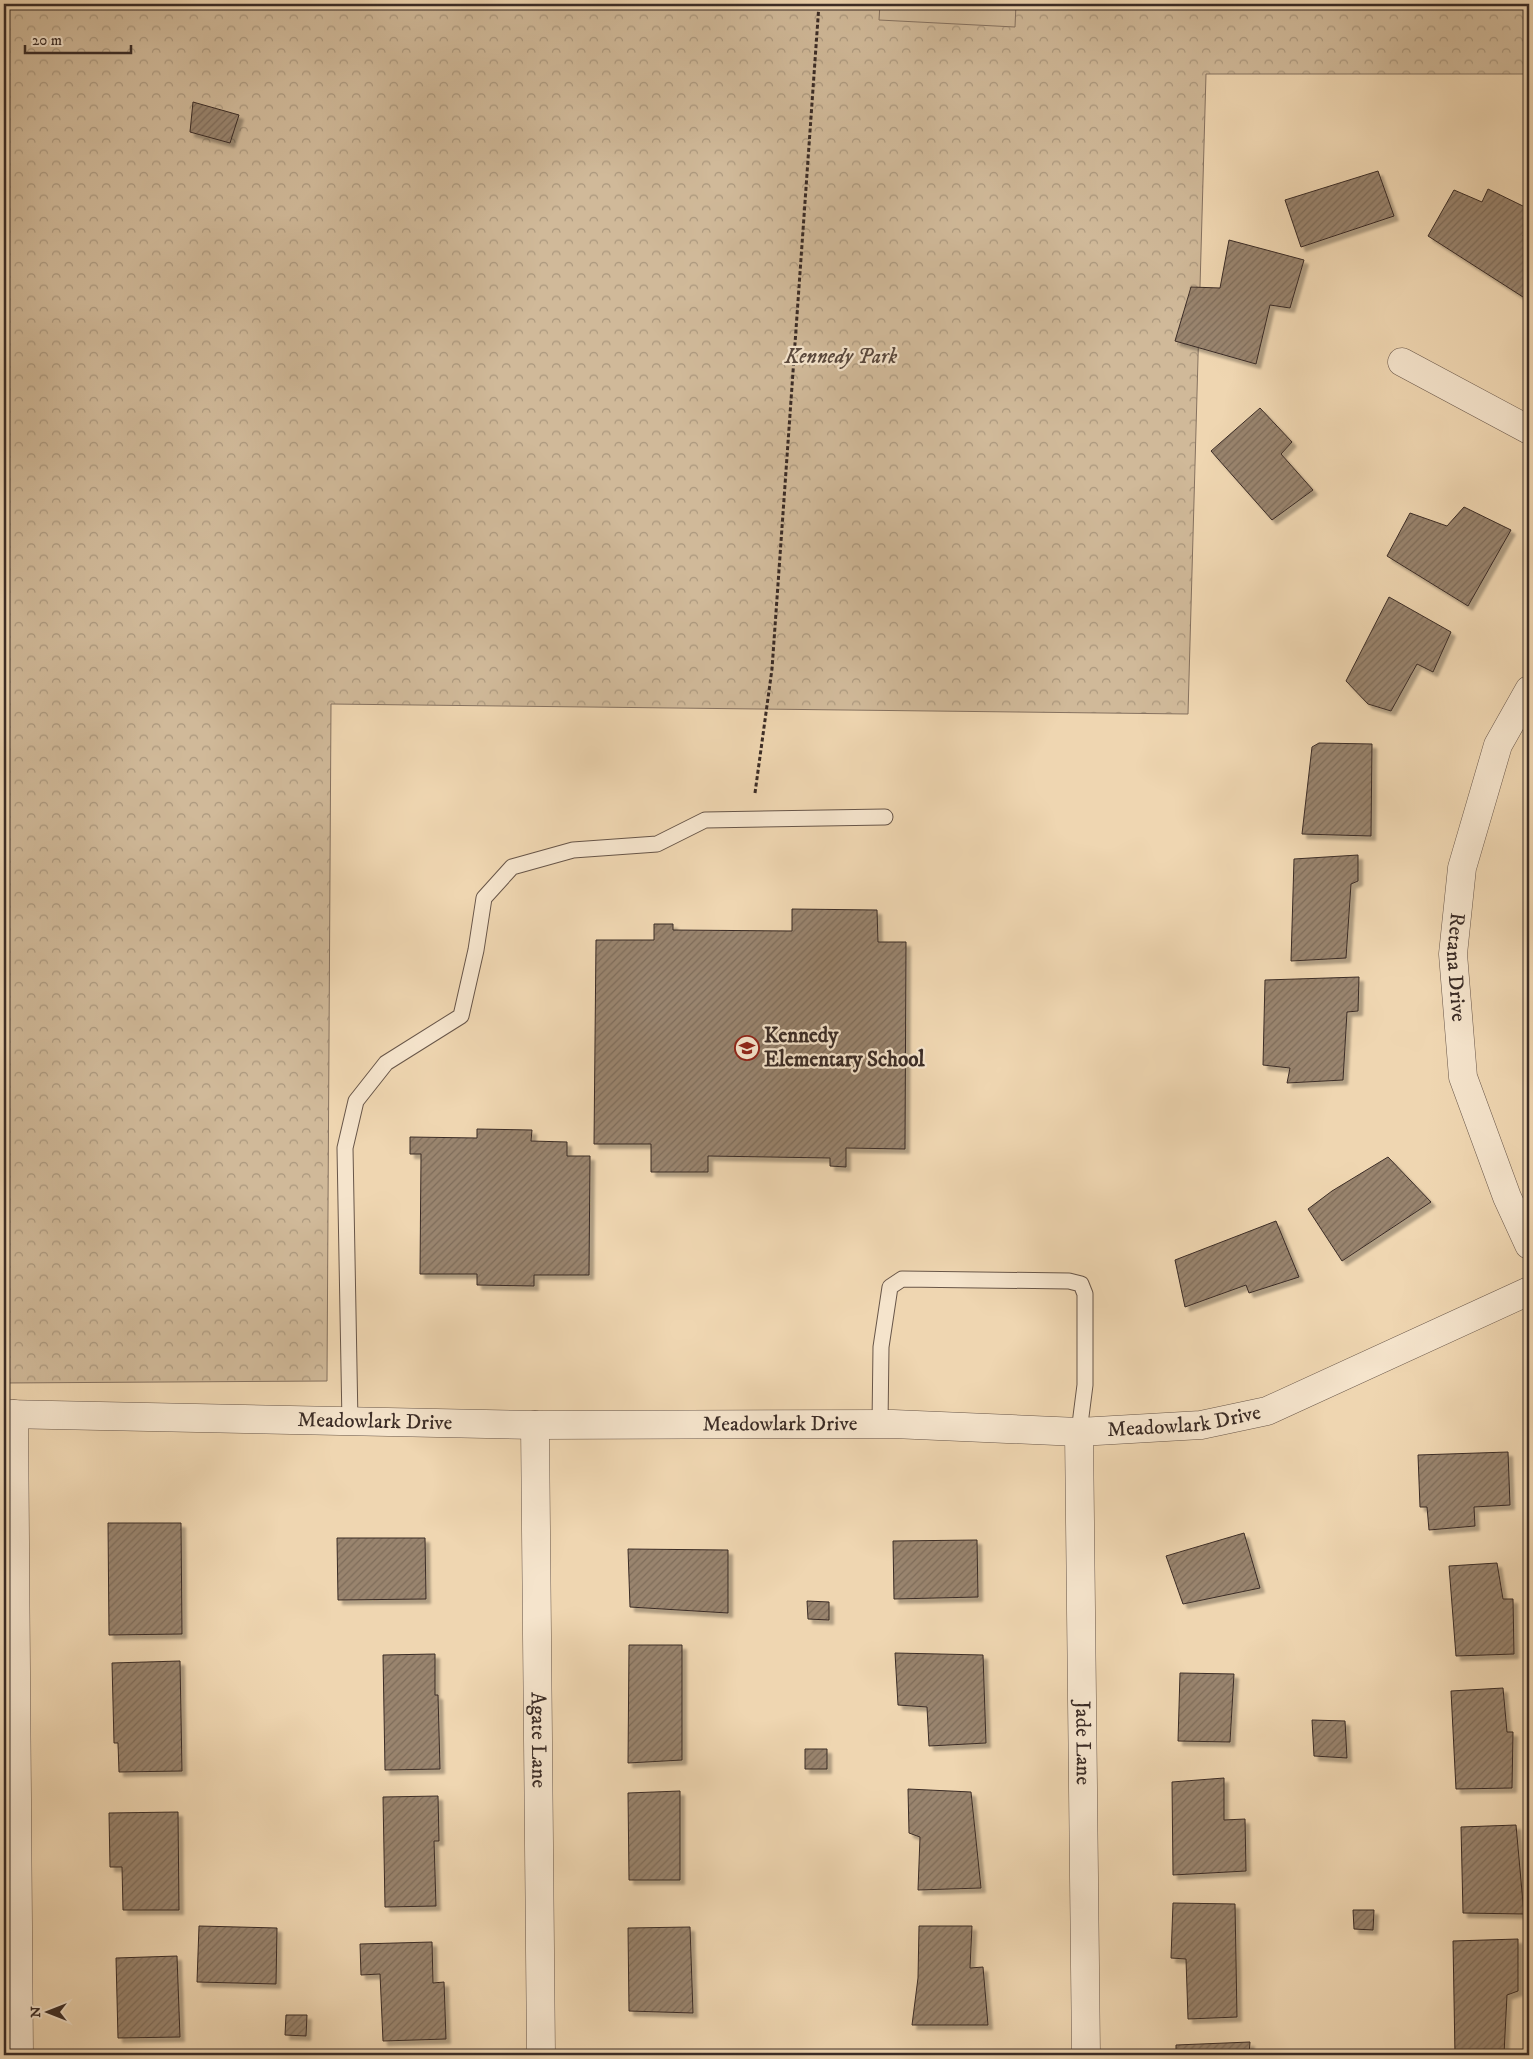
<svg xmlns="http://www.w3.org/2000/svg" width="1533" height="2059" viewBox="0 0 1533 2059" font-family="'IM FELL DW Pica',serif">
<defs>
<pattern id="park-crowns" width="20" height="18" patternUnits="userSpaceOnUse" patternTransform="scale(1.25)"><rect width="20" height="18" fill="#d0b999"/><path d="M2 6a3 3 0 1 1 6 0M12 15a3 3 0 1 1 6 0" fill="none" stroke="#aa977d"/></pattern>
<pattern id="building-hatch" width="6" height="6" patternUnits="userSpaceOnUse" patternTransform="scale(1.25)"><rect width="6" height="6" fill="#99846e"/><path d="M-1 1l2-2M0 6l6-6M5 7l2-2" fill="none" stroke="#7e6c5a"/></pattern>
<filter id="shadow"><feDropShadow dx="4.5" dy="4.5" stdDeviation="1" flood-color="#0004"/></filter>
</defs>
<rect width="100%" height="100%" fill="#efd6b1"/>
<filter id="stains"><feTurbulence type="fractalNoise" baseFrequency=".004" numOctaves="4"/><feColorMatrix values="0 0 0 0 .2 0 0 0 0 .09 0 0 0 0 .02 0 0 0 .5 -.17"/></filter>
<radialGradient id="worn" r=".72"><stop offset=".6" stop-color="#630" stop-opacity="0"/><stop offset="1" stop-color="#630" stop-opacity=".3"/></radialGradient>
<!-- park -->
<path fill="url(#park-crowns)" stroke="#867260" d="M4,4H1529V74H1206L1188,714L331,704L327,1381L4,1383Z"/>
<!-- pitch -->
<path fill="#d0b999" stroke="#867260" d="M880,4H1016L1015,27L879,20Z"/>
<!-- building -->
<path fill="url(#building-hatch)" stroke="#3b2c26" filter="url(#shadow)" d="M193,102L239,115L230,143L190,132Z
M1378,171L1394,216L1301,247L1285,200Z
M1488,189L1529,209V222L1523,236L1529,240V287L1523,297L1428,236L1454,190L1482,202Z
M1229,240L1304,260L1290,308L1270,305L1256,364L1175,341L1191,287L1220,288Z
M1260,408L1292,442L1281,454L1313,490L1272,520L1211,451Z
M1464,507L1511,530L1468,606L1387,556L1410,513L1447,526Z
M1389,597L1451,632L1433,672L1417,664L1391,711L1368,704L1346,681Z
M1319,743L1372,744L1371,836L1302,834L1312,747Z
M1358,855V881L1351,884L1346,958L1291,961L1294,859Z
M792,909L877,910L878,942H906L905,1149L846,1148V1167L830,1166V1158L708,1156V1172H651V1144H594L596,940H654V924H673V930L792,931Z
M1359,977L1358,1011L1347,1012L1343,1080L1287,1083L1290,1068L1263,1065L1265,980Z
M477,1129L532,1130L531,1141L567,1142V1156H590L589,1275H534V1286L477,1285V1274H420L421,1154H410V1137L477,1138Z
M1388,1157L1431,1202L1342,1261L1308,1209L1332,1191Z
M1276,1221L1299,1277L1249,1293L1246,1285L1185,1307L1175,1260Z
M1508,1452L1510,1505L1474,1507L1475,1526L1429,1530L1427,1507H1420L1418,1455Z
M108,1523H181L182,1634L109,1635Z
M1244,1533L1260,1588L1183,1604L1166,1556Z
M337,1538H425L426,1599L338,1600Z
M977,1540L978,1597L894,1599L893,1541Z
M628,1549L728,1550V1613L630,1607Z
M1497,1563L1503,1599H1513L1514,1654L1456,1656L1449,1566Z
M807,1601L829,1602V1620L808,1619Z
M629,1645H682V1760L628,1763Z
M895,1653L983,1655L986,1743L929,1746L927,1707L898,1705Z
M435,1654V1695H438L440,1769L385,1770L383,1655Z
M180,1661L182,1771L119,1772L118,1743H114L112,1663Z
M1180,1673L1234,1674L1230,1742L1178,1741Z
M1503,1688L1507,1732H1513L1512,1788L1456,1789L1451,1691Z
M1312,1720L1345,1721L1347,1758L1314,1756Z
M805,1749H827V1769H805Z
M1224,1778V1820L1245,1819L1246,1871L1173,1875L1172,1782Z
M908,1789L971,1792L981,1888L918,1890L920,1837L909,1833Z
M680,1791V1880H629L628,1793Z
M438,1796L439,1841H434L436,1906L385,1907L383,1797Z
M178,1812L179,1910H123L122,1867H110L109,1813Z
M1516,1825L1524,1914L1463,1913L1461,1827Z
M1173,1903L1235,1904L1237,2017L1188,2019L1186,1959L1171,1958Z
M1353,1910H1374L1373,1930L1354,1929Z
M199,1926L277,1928L276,1984L197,1982Z
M919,1926H972L970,1968L983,1967L988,2025H912L918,1978Z
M690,1927L693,2013L629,2011L628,1928Z
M1518,1939V1991L1507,1995L1504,2054L1455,2055L1453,1941Z
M432,1942L433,1983L444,1982L446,2039L383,2041L380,1974L361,1975L360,1944Z
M177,1956L180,2037L118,2038L116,1958Z
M286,2015H307L306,2036L285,2035Z
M1250,2042L1249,2055H1176V2045Z"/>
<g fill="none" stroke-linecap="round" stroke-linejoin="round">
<defs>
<path id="service" d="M350,1422L345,1148L356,1101L386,1063L461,1016L476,950L484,898L512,867L573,850L657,844L705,820L885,817
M880,1424L881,1347L890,1287L902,1279L1069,1281L1081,1284L1085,1294V1385L1079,1432"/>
<g id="minor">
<path d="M1402,362L1529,430"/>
<path id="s1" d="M1529,690L1498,745L1462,868L1453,954L1463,1077L1507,1197L1529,1245"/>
<path id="s2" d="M4,1414L535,1425L893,1424L1079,1432L1201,1425L1267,1411L1529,1291"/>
<path d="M14,1414L19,2055"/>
<path id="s3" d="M535,1425L541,2055"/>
<path id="s4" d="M1079,1432L1086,2055"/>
</g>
</defs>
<!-- service casing -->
<use href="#service" stroke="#685649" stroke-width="17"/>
<!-- minor casing -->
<use href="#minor" stroke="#685649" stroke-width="29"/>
<!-- path -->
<path stroke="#3b2c26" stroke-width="3" stroke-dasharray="4 2.5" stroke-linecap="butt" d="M755,793L772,669L819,4"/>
<!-- service -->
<use href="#service" stroke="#f5e4cc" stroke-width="15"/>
<!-- minor -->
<use href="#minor" stroke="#f5e4cc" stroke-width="28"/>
</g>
<!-- icons -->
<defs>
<symbol id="school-ring" viewBox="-11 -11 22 22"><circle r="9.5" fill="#f5e4cc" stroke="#8f2418" stroke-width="1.5"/><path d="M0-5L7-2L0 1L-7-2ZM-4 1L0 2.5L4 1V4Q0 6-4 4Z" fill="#8f2418"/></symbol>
</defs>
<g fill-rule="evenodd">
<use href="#school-ring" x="733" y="1034" width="28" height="28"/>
</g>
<g text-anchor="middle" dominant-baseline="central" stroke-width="4.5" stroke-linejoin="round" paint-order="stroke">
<!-- park labels -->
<g font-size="21" font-style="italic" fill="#59483d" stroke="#f5e4cc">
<text x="841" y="357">Kennedy Park</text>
</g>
<!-- street labels -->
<g font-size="21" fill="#3b2c26" stroke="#f5e4cc">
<text stroke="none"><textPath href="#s1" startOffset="291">Retana Drive</textPath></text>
<text stroke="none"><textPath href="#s2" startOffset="1181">Meadowlark Drive</textPath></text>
<text stroke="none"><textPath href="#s2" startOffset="371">Meadowlark Drive</textPath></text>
<text stroke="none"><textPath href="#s2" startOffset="776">Meadowlark Drive</textPath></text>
<text stroke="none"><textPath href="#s3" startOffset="315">Agate Lane</textPath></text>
<text stroke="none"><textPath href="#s4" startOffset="311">Jade Lane</textPath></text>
</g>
<!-- poi labels -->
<g font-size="21" font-weight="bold" fill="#3b2c26" stroke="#f5e4cc" text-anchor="start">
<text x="764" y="1036">Kennedy<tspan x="764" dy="24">Elementary School</tspan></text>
</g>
</g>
<!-- margin -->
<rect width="1533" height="2059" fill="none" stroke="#efd6b1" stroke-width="20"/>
<rect x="5" y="5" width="1523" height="2049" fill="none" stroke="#3b2c26" stroke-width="2.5"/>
<rect x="10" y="10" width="1513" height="2039" fill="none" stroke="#3b2c26"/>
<!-- north arrow -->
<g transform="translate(48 2012) rotate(270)" stroke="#f5e4cc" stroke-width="4" paint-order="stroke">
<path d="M0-4L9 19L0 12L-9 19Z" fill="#3b2c26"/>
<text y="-8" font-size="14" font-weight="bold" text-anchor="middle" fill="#3b2c26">N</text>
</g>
<!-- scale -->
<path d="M25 45v8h106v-8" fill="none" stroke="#3b2c26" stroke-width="2.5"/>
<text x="32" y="45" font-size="15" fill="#3b2c26" stroke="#f5e4cc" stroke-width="4" paint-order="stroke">20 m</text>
<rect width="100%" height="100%" filter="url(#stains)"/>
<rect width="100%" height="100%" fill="url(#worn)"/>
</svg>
